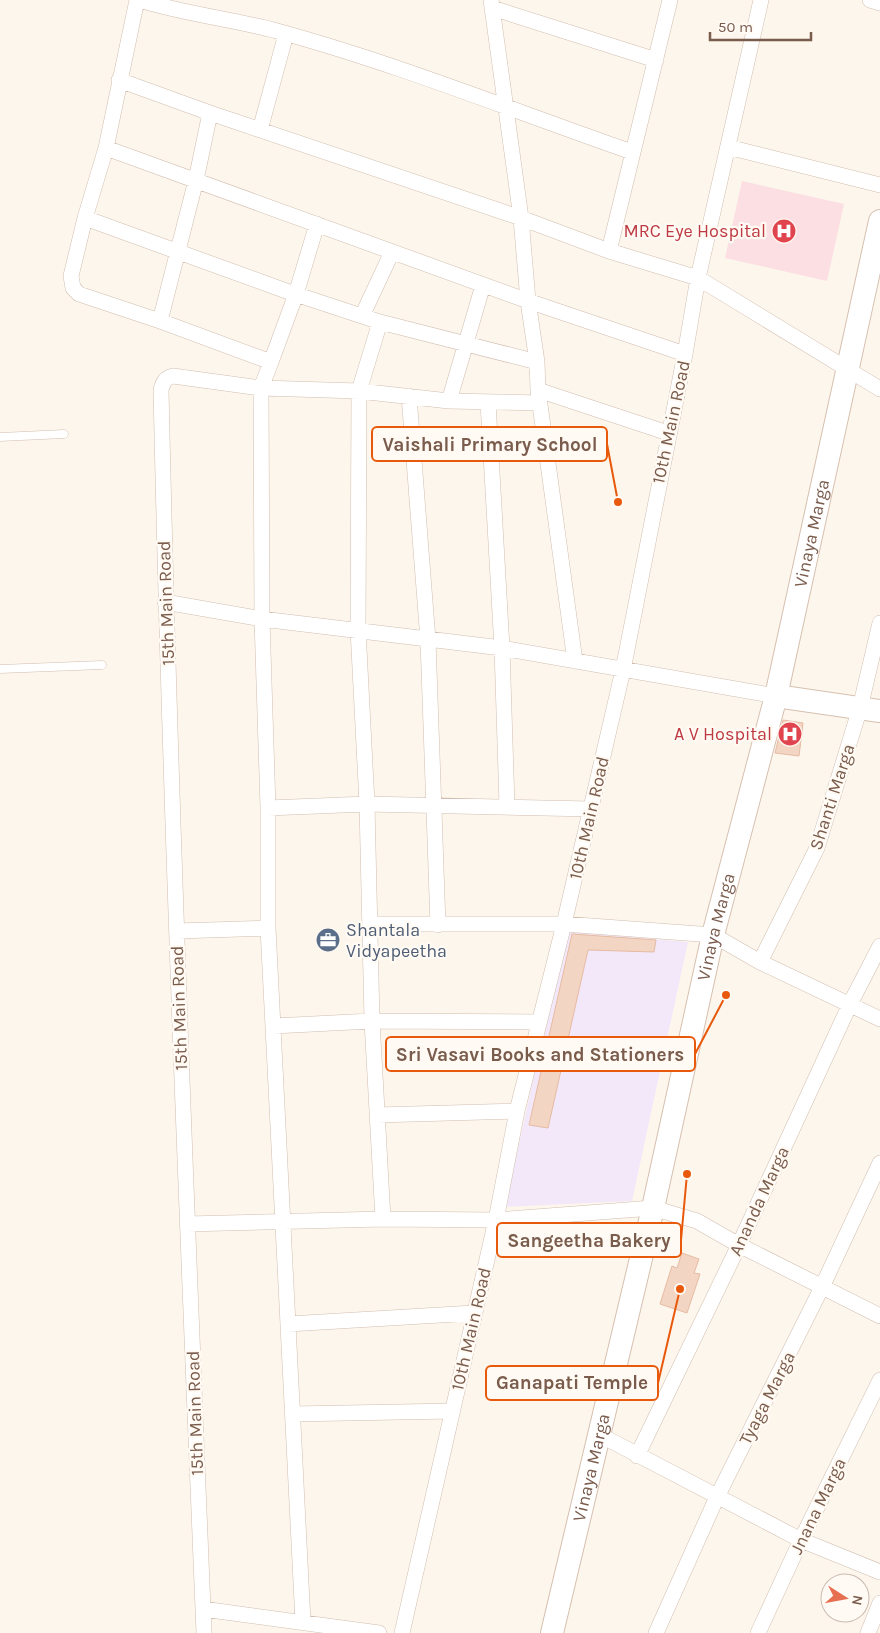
<svg xmlns="http://www.w3.org/2000/svg" width="880" height="1633" viewBox="0 0 880 1633" font-family="Karla,sans-serif">
<rect width="100%" height="100%" fill="#fdf6ec"/>
<!-- education -->
<path fill="#f3e8fa" d="M566,931L688,942L632,1201L505,1207Z"/>
<!-- medical -->
<path fill="#fbdfe3" d="M742,181L844,204L827,281L725,258Z"/>
<!-- building -->
<path fill="#f3d5c3" stroke="#e6bba3" d="M783,720L803,723L799,756L775,753Z
M572,934L656,940L654,952L588,950L548,1128L529,1125Z
M682,1253L699,1259L694,1273L700,1274L687,1313L660,1304L672,1266L677,1268Z"/>
<g fill="none" stroke-linecap="round" stroke-linejoin="round">
<defs>
<path id="lane" d="M0,437L64,434
M0,669L102,665"/>
<path id="street" d="M137,0L106,148L85,218L71,276L73,288L79,294L160,321L271,362L261,388L262,619L268,808V928L303,1622
M140,0C185,14 232,19 277,31C398,64 514,111 632,152
M491,0L521,218L528,301L537,362L538,390L575,661
M870,0L880,3
M492,8L656,60
M119,80L210,113L521,218L609,251L698,278L880,389
M260,130L286,34
M728,147L880,185
M106,148L528,301L685,354
M85,218L289,292L380,322L537,362
M609,251L670,0
M362,316L392,252
M160,321L196,180L210,113
M380,322L359,391L358,629L367,804L372,1021L383,1219
M271,362L296,294L317,224
M538,390L668,433
M409,396L428,640L438,925
M449,401L483,285
M488,402L502,648L507,806
M165,602L262,619L502,648L776,696
M268,808L367,804L591,809
M371,924H564L713,935L760,962L880,1019
M177,931L268,928
M760,962L817,848L860,708L880,623
M273,1026L372,1021L538,1022
M377,1115L517,1111
M187,1224L383,1219L496,1220L653,1208L697,1221L739,1245L880,1316
M288,1324L474,1313
M293,1414L452,1411
M598,1434L801,1540L880,1572
M637,1456L739,1245L850,1004L880,946
M203,1609L379,1633
M204,1633C187,1219 170,804 161,390C163,382 165,378 173,376L261,388L359,391L449,401L540,403
M402,1633L496,1220L517,1111L564,924L623,670L685,354L698,278L761,0
M656,1633L717,1497L822,1287L880,1163
M758,1633L801,1540L880,1380
M868,1633L880,1603"/>
<g id="secondary">
<path d="M776,696L880,711"/>
<path id="s1" d="M552,1633L653,1208L713,935L776,696L880,221"/>
</g>
</defs>
<!-- lane casing -->
<use href="#lane" stroke="#d1beb0" stroke-width="9"/>
<!-- street casing -->
<use href="#street" stroke="#d1beb0" stroke-width="16"/>
<!-- secondary casing -->
<use href="#secondary" stroke="#d6c0b0" stroke-width="24"/>
<!-- lane -->
<use href="#lane" stroke="#fff" stroke-width="8"/>
<!-- street -->
<use href="#street" stroke="#fff" stroke-width="15"/>
<!-- secondary -->
<use href="#secondary" stroke="#fff" stroke-width="22"/>
</g>
<!-- icons -->
<defs>
<symbol id="hospital-disc" viewBox="-11 -11 22 22"><circle r="9.5" fill="#e0444e" stroke="#fffaf3"/><path d="M-5-5h3v3.5h4V-5h3V5h-3V1.5h-4V5h-3Z" fill="#fff"/></symbol>
<symbol id="office-disc" viewBox="-11 -11 22 22"><circle r="9.5" fill="#5c6f8a" stroke="#fffaf3"/><path d="M-6-3h4V-5.5h4V-3h4V5H-6ZM-1-4.5V-3h2v-1.5ZM-6 0V1H6V0Z" fill="#fff"/></symbol>
</defs>
<g fill-rule="evenodd">
<use href="#hospital-disc" x="770" y="217" width="28" height="28"/>
<use href="#hospital-disc" x="776" y="720" width="28" height="28"/>
<use href="#office-disc" x="314" y="926" width="28" height="28"/>
</g>
<g text-anchor="middle" dominant-baseline="central" stroke-width="4.5" stroke-linejoin="round" paint-order="stroke">
<!-- health labels -->
<g font-size="18" fill="#be3a42" stroke="#fffaf3" text-anchor="end">
<text x="766" y="231">MRC Eye Hospital</text>
<text x="772" y="734">A V Hospital</text>
</g>
<!-- street labels -->
<g font-size="18" fill="#7a5c4d" stroke="#fffaf3">
<text transform="translate(671 422) rotate(-78)">10th Main Road</text>
<text stroke="none"><textPath href="#s1" startOffset="1130">Vinaya Marga</textPath></text>
<text transform="translate(166 603) rotate(-92)">15th Main Road</text>
<text transform="translate(832 797) rotate(-72)">Shanti Marga</text>
<text transform="translate(589 818) rotate(-77)">10th Main Road</text>
<text stroke="none"><textPath href="#s1" startOffset="725">Vinaya Marga</textPath></text>
<text transform="translate(179 1008) rotate(-92)">15th Main Road</text>
<text transform="translate(759 1201) rotate(-65)">Ananda Marga</text>
<text transform="translate(471 1329) rotate(-77)">10th Main Road</text>
<text transform="translate(767 1398) rotate(-63)">Tyaga Marga</text>
<text transform="translate(195 1413) rotate(-92)">15th Main Road</text>
<text stroke="none"><textPath href="#s1" startOffset="170">Vinaya Marga</textPath></text>
<text transform="translate(818 1506) rotate(-64)">Jnana Marga</text>
</g>
<!-- service labels -->
<g font-size="18" fill="#4e5e75" stroke="#fffaf3" text-anchor="start">
<text x="346" y="930">Shantala<tspan x="346" dy="21">Vidyapeetha</tspan></text>
</g>
</g>
<!-- callouts -->
<path fill="none" stroke="#e8590c" stroke-width="2" d="M618 502L607 444M726 995L695 1054M687 1174L681 1240M680 1289L658 1383"/>
<g fill="#e8590c" stroke="#fffaf3" stroke-width="2">
<circle cx="618" cy="502" r="5"/>
<circle cx="726" cy="995" r="5"/>
<circle cx="687" cy="1174" r="5"/>
<circle cx="680" cy="1289" r="5"/>
</g>
<g fill="#fffaf3" stroke="#e8590c" stroke-width="2">
<rect x="372" y="427" width="235" height="34" rx="5"/>
<rect x="386" y="1037" width="309" height="34" rx="5"/>
<rect x="497" y="1223" width="184" height="34" rx="5"/>
<rect x="486" y="1366" width="172" height="34" rx="5"/>
</g>
<g font-size="19" text-anchor="middle" font-weight="bold" fill="#7a5c4d">
<text x="490" y="451">Vaishali Primary School</text>
<text x="540" y="1061">Sri Vasavi Books and Stationers</text>
<text x="589" y="1247">Sangeetha Bakery</text>
<text x="572" y="1389">Ganapati Temple</text>
</g>
<!-- north arrow -->
<g transform="translate(845 1598) rotate(101)"><circle r="24" fill="#fffaf3" stroke="#cabbb1"/>
<path d="M0-4L9 19L0 12L-9 19Z" fill="#e76f51"/>
<text y="-8" font-size="14" font-weight="bold" text-anchor="middle" fill="#7a5c4d">N</text>
</g>
<!-- scale -->
<path d="M710 32v8h101v-8" fill="none" stroke="#7a5c4d" stroke-width="2.5"/>
<text x="718" y="32" font-size="15" fill="#7a5c4d" stroke="#fffaf3" stroke-width="4" paint-order="stroke">50 m</text>
</svg>
